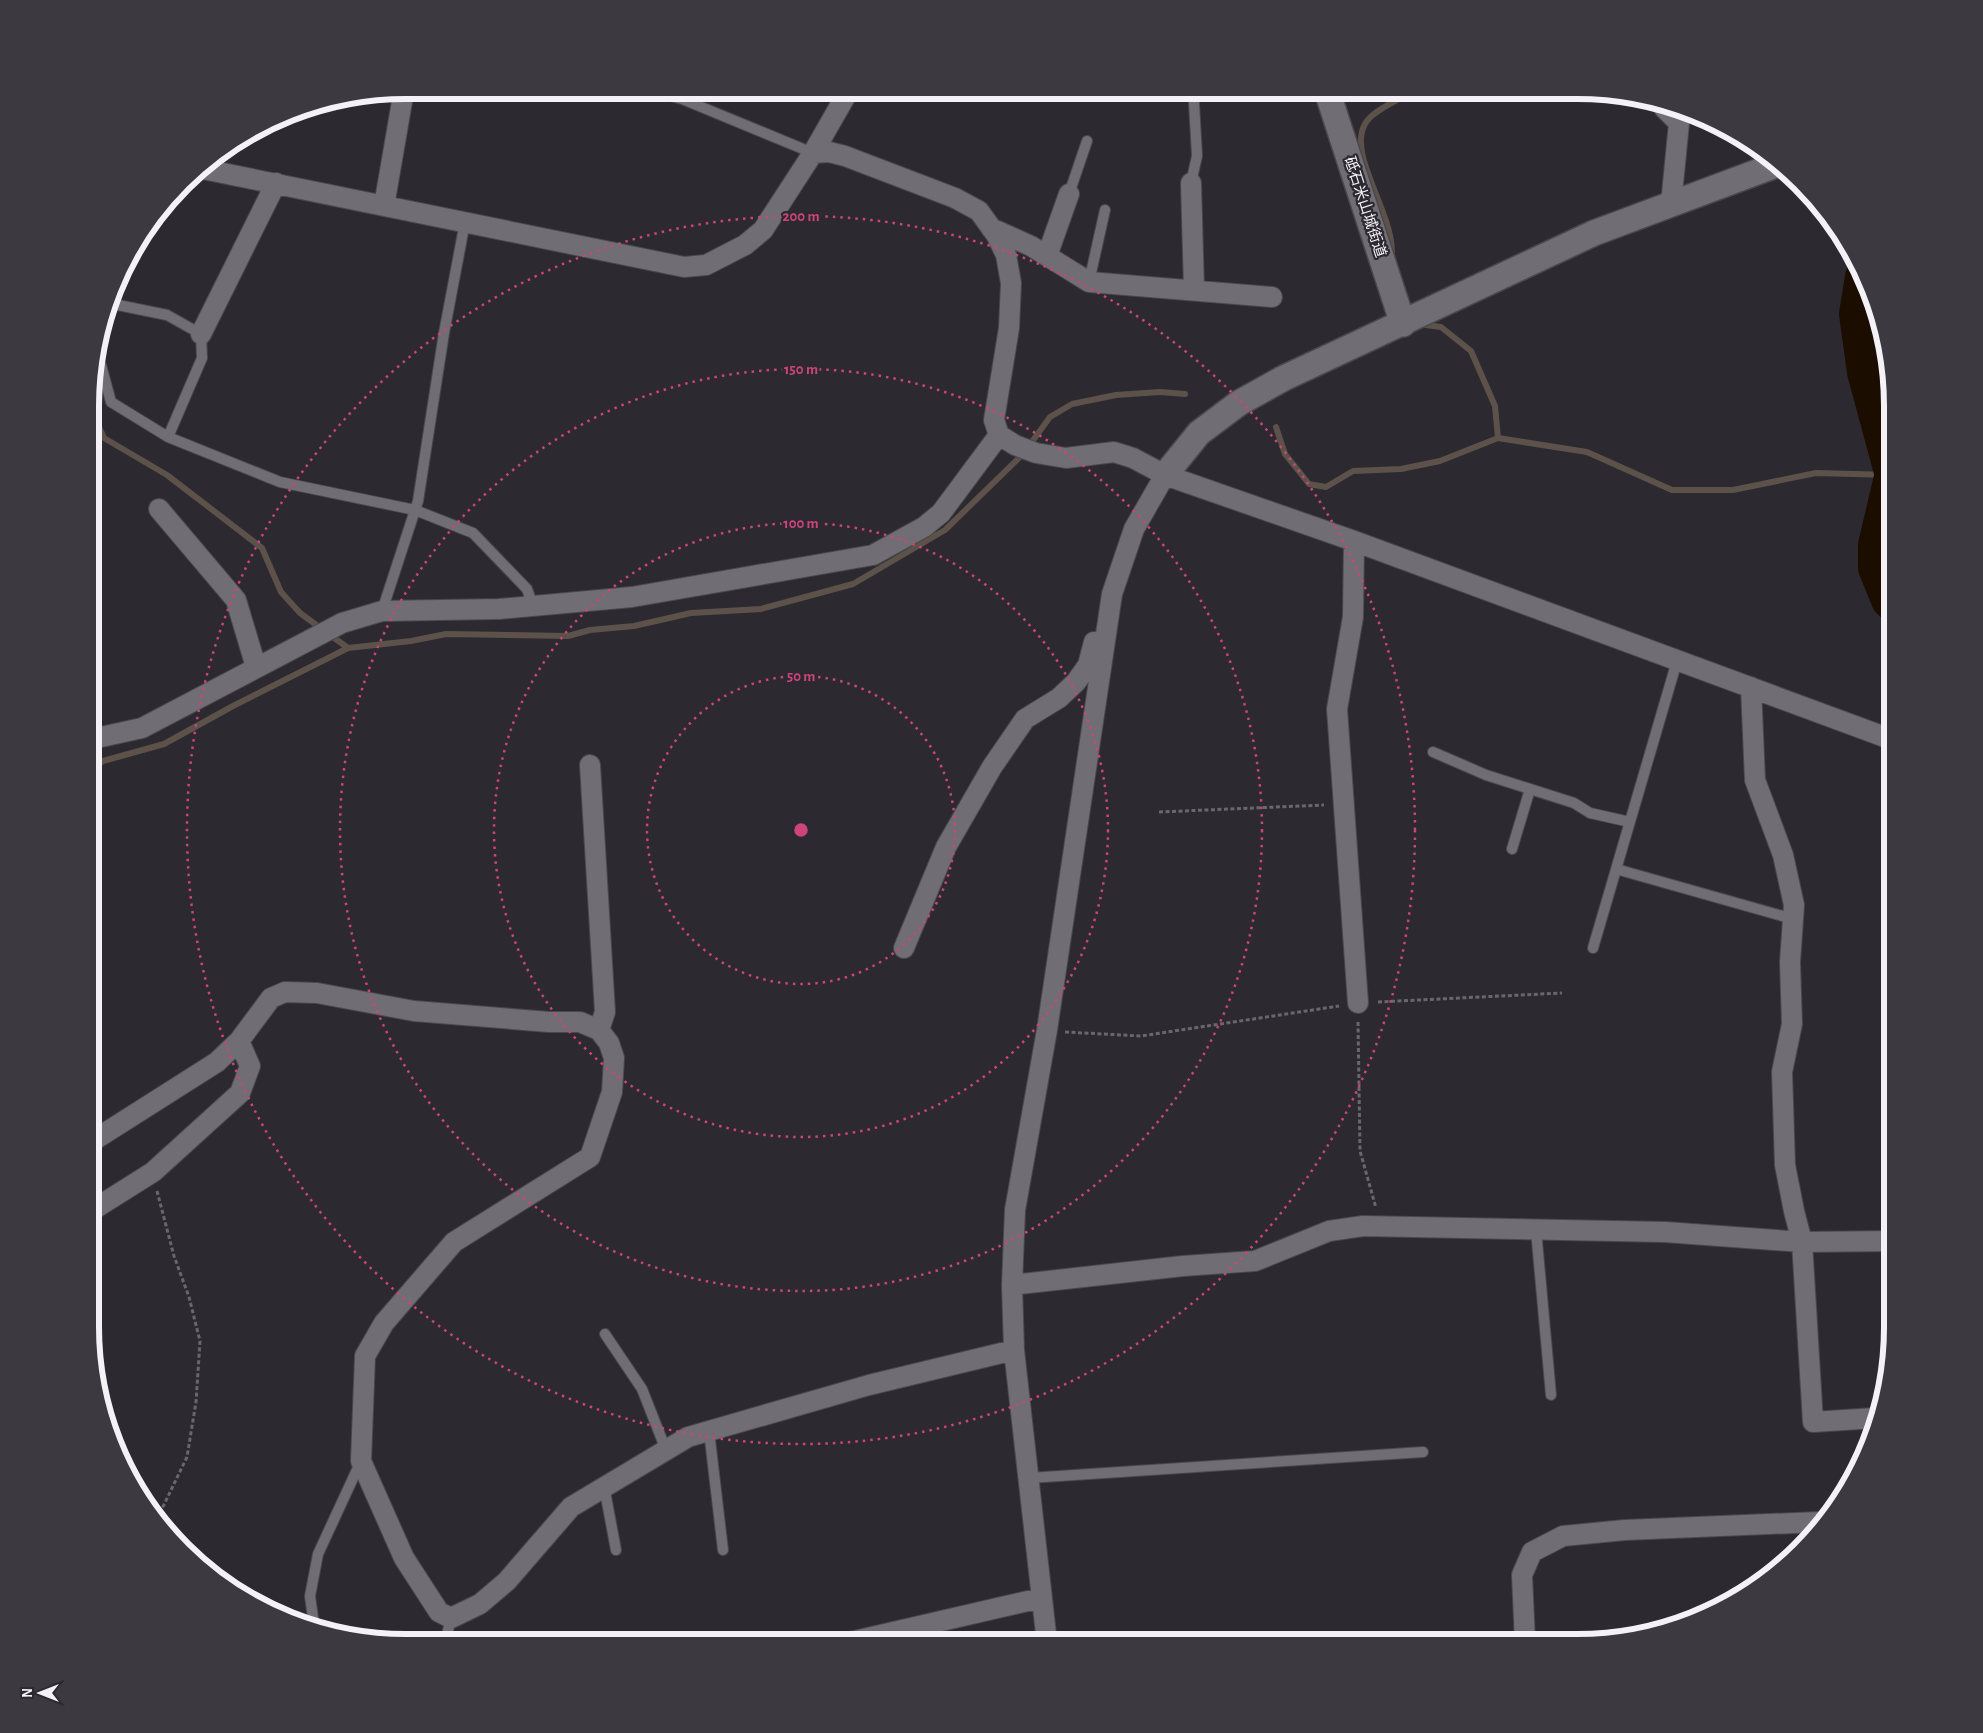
<svg xmlns="http://www.w3.org/2000/svg" width="1983" height="1733" viewBox="0 0 1983 1733" font-family="'Alegreya Sans','Noto Sans JP',sans-serif">
<rect width="100%" height="100%" fill="#2c2930"/>
<g fill="none" stroke-linecap="round" stroke-linejoin="round">
<!-- stream -->
<path stroke="#5c524a" stroke-width="6" d="M1391,260C1399,219 1346,157 1365,124C1371,112 1397,100 1409,94V91
M1418,324L1441,327L1471,351L1495,406L1498,438
M93,414L104,438L167,475L262,548L281,592L300,613L348,648
M1276,427L1285,454L1309,484L1326,487L1353,471L1401,469L1440,461L1498,438L1587,452L1672,490H1733L1816,473L1892,475
M92,769L103,761L164,744L233,706L348,648L411,641L446,634L568,636L590,630L634,626L691,613L761,609L853,584L945,530L1023,454L1050,417L1072,404L1116,395L1160,392L1185,394"/>
<!-- river -->
<path stroke="#1b0e00" stroke-width="36" d="M1863,277L1857,314L1865,372L1892,472
M1892,477L1876,545V568L1889,600L1892,603"/>
<defs>
<path id="service" d="M649,90L682,99L813,153
M1191,183L1197,156L1194,103
M1069,194L1087,141
M1089,282L1105,210
M94,360L101,365L111,402L168,437L202,358L201,334L167,315L113,304
M168,437L280,482L415,510L473,533L527,589L533,606
M382,611L418,501L444,333L465,222
M1433,752L1486,775L1574,803L1590,813L1630,822
M1512,849L1530,789
M1616,869L1793,919
M1593,948L1677,661
M1536,1230L1551,1395
M605,1334L642,1389L666,1450
M709,1431L723,1550
M1029,1478L1423,1452
M604,1486L616,1550
M314,1625L310,1596L318,1554L361,1461
M445,1643L451,1618"/>
<path id="minor" d="M1664,108L1679,123L1671,204
M813,153L829,152L845,156L955,198L979,211L997,236L1006,255L1011,283L1009,328L994,420L999,435L1015,445L1036,453L1066,458L1114,452L1133,458L1165,475L1354,541L1893,740
M198,168L684,267L706,265L745,245L763,230L813,153L849,90
M1191,183L1194,289
M384,206L404,90
M991,228L1031,246L1089,282L1272,297
M1047,256L1069,194
M201,334L276,183
M159,509L236,600L256,667
M1354,541L1353,617L1337,709L1358,1003
M1751,687L1755,780L1783,855L1794,905L1790,962L1792,1024L1782,1072L1785,1165L1794,1211L1802,1242L1813,1422L1875,1418
M92,739L142,728L342,623L382,611L499,609L632,597L873,555L924,527L941,513L999,435
M590,765L605,1012L599,1030
M904,948L946,847L992,767L1025,719L1059,698L1076,682L1088,665L1094,642
M91,1142L217,1062L239,1041L271,998L285,992L317,993L414,1011L549,1022H580L599,1030L609,1043L614,1058L612,1092L590,1157L454,1242L384,1323L365,1356L361,1461L404,1558L439,1612L451,1618L480,1604L507,1581L571,1507L688,1437L869,1385L1014,1350
M91,1211L153,1172L240,1093L250,1066L239,1041
M1012,1285L1183,1266L1255,1261L1329,1231L1363,1226L1665,1232L1802,1242L1893,1241
M1525,1642L1522,1575L1532,1552L1563,1536L1625,1530L1819,1522
M846,1643L1041,1598
M1047,1643L1014,1350L1012,1285L1015,1210L1047,1030L1112,594L1134,529L1165,475"/>
<path id="tertiary" d="M1327,91L1403,324
M1165,475L1199,433L1239,403L1284,378L1594,233L1776,165"/>
</defs>
<!-- service casing -->
<use href="#service" stroke="#4b484d" stroke-width="12"/>
<!-- minor casing -->
<use href="#minor" stroke="#4b484d" stroke-width="22"/>
<!-- tertiary casing -->
<use href="#tertiary" stroke="#4b484d" stroke-width="28"/>
<!-- path -->
<path stroke="#69676d" stroke-width="3" stroke-dasharray="4 2.5" stroke-linecap="butt" d="M1159,812L1324,805
M1378,1002L1562,993
M1358,1022L1360,1151L1376,1208
M1065,1032L1141,1036L1339,1006
M157,1191L174,1256L189,1297L200,1341L196,1402L187,1457L158,1517"/>
<!-- service -->
<use href="#service" stroke="#716d75" stroke-width="10"/>
<!-- minor -->
<use href="#minor" stroke="#716d75" stroke-width="20"/>
<!-- tertiary -->
<use href="#tertiary" stroke="#716d75" stroke-width="25"/>
</g>
<!-- distance rings -->
<g fill="none" stroke="#cc447a" stroke-width="2.5" stroke-dasharray="2.5 5">
<circle cx="801" cy="830" r="154"/>
<circle cx="801" cy="830" r="307"/>
<circle cx="801" cy="830" r="461"/>
<circle cx="801" cy="830" r="614"/>
</g>
<g text-anchor="middle" dominant-baseline="central" stroke-width="4.5" stroke-linejoin="round" paint-order="stroke">
<!-- street labels -->
<g font-size="15" fill="#f4f2f6" stroke="#2c2930">
<text transform="translate(1365 207) rotate(72)">砥石米山城街道</text>
</g>
</g>
<!-- crop -->
<path d="M0 0H1983V1733H0ZM406 99H1577A307 307 0 0 1 1884 406V1327A307 307 0 0 1 1577 1634H406A307 307 0 0 1 99 1327V406A307 307 0 0 1 406 99Z" fill="#3c3940" fill-rule="evenodd"/>
<path fill="none" stroke="#f4f2f6" stroke-width="6" d="M406 99H1577A307 307 0 0 1 1884 406V1327A307 307 0 0 1 1577 1634H406A307 307 0 0 1 99 1327V406A307 307 0 0 1 406 99Z"/>
<circle cx="801" cy="830" r="8" fill="#cc447a" stroke="#2c2930" stroke-width="2.5"/>
<g font-size="15" text-anchor="middle" font-weight="bold" fill="#cc447a" stroke="#2c2930" stroke-width="4.5" stroke-linejoin="round" paint-order="stroke">
<text x="801" y="221">200 m</text>
<text x="801" y="374">150 m</text>
<text x="801" y="528">100 m</text>
<text x="801" y="681">50 m</text>
</g>
<!-- north arrow -->
<g transform="translate(40 1693) rotate(270)" stroke="#2c2930" stroke-width="4" paint-order="stroke">
<path d="M0-4L9 19L0 12L-9 19Z" fill="#f4f2f6"/>
<text y="-8" font-size="14" font-weight="bold" text-anchor="middle" fill="#f4f2f6">N</text>
</g>
</svg>
